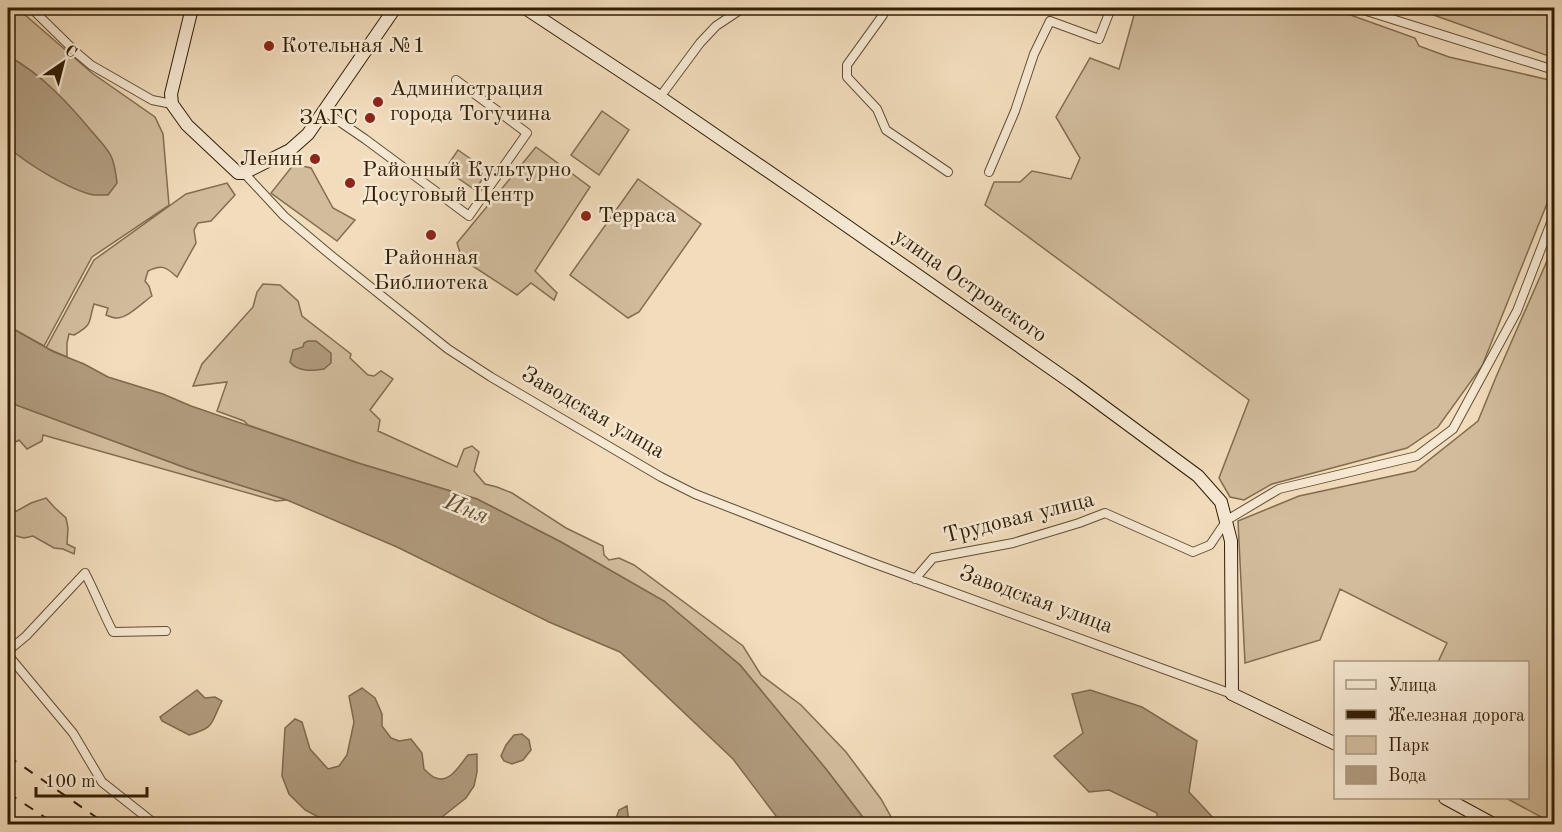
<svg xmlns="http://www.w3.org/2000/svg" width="1562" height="832" viewBox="0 0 1562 832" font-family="'Old Standard TT',serif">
<rect width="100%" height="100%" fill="#f1dcbb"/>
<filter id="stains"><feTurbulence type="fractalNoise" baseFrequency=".00333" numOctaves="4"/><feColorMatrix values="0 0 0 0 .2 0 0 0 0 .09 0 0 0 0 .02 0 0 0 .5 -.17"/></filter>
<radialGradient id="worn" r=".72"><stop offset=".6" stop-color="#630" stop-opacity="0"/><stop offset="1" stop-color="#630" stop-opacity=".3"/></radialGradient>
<!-- green -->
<path fill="#d1bc9c" stroke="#826d50" stroke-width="1.5" d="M8,8H17L92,73L155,117L163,134L169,205L92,257L44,346L8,326Z
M1136,8H1331L1415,38L1419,46L1449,57L1554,81V186L1482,366L1438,427L1407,448L1272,484L1244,500L1230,497L1219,478L1249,400L985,205L994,182H1020L1032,171L1071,179L1080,158L1056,117L1090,58L1119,69Z
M1414,8H1554V58Z
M602,111L629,130L599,175L571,155Z
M536,147L590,187L535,271L557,293L554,300L531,283L517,295L462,259L457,243Z
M458,150L488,171L475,190L445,169Z
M294,164L311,168L333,208L355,220L337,241L271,193Z
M638,179L701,224L639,312L628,318L570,275Z
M227,183L235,195L211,221L198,223L194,230L196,243L177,277C166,267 162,264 148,271L145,281L149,286L152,296C142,303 128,318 116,318C113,318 109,316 106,315L108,308L94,304C88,322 94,324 74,335L69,334L67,343V357L46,348L94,260L186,194Z
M1554,245V824L1506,798H1528V662H1438L1447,643L1340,589L1320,640L1245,663L1238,521L1299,496L1415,471L1478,421L1496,377Z
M263,284L280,285L298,301L302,316L351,354L350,358L368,375L374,376L381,371L393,379L370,410L380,420L378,431L457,467L464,449L472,446L479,452L474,471L485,484L497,487L512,493L566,528L603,546L604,555L609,560L619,558L634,565L743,646L761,675L801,705L846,752L881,799L895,824H868L826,769L740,665L664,601L561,542L477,499L358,463L248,425L244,421L217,411L227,382L193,386L202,364L253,307L257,292Z
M14,404L189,469L287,500L276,501L43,435L42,441L27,449L19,440L12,444C15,462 12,476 8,493V417Z
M46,498L55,508L66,518L68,528L67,544L75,548L74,554L63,549L54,548L33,536L24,538L8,534V509L15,512L31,503Z"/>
<!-- water -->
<path fill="#b09b7d" stroke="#7e694d" stroke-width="1.5" d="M8,56C42,74 69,104 94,134C100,141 107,148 111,156C115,164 116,175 117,183L108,195C103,195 98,195 94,195C69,190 26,163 8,147Z
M8,326L54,352L84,364L108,377L163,394L191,406L358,463L477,499L561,542L664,601L740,665L826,769L868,824H782L733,759L620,652L549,622L397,547L287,500L189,469L8,402Z
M308,341H316L331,353V363L324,369C312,371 298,372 290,362L293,350L303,347L304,343Z
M362,688L375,698L382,714V726L391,738L399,741L411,739L422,753L424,769C427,772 432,777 436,778C450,784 461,763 468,755L477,754V772L474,786L466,798L433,824H337L324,820L305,810L289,794L282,776L285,728L295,719L302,722L310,749L328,769L339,766L347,755L354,722L349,696Z
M197,690L205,698L215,697L222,701C210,724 216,727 189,735L162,721L160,717Z
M1090,690L1142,707L1197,741L1189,792L1219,824H1157V813L1109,790L1089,792L1054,756L1083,733L1072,694Z
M522,734L529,740L531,750L523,760L512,764L504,761L501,756L506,745L514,735Z
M627,806L629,824H614L619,810Z"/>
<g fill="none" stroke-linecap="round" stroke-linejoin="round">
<defs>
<path id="street" d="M31,8L78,54L91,65L152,100L172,104
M883,8V15L847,65V77L877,109L886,130L948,172
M1357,8L1554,70
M660,97L700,43L716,26L743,8
M324,111L365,139L469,216L527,133L456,80
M989,172L1015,111L1034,54L1050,21L1099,39L1111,8
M244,173L284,216L333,257L448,349L491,377L661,477L695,494L870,562L1232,694
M915,579L933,558L1013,543L1079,523L1105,513L1193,552L1210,545L1227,520L1279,489L1417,456L1453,429L1517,311L1554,215
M8,651L26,636L85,573C95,592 103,613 113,632L166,631
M8,655L73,733L102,782L155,824"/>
<path id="secondary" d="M192,8L171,94L172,104L187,125L238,173H244L290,150L308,134L395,8
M525,8L660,97L807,198L1072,383L1198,476L1221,502L1231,541L1232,694L1336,744
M1445,798L1493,824"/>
</defs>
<!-- street casing -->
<use href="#street" stroke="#624e32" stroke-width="10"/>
<!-- secondary casing -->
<use href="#secondary" stroke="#321e04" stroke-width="14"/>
<!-- street -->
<use href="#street" stroke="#f6e8d3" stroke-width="8"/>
<!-- secondary -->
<use href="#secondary" stroke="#f6e8d3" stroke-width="12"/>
<!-- rail -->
<path stroke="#321e04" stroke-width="2" stroke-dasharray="10 10" stroke-linecap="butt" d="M8,756L106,824
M8,793L55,824
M8,819L12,824"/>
</g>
<!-- markers -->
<g fill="#8f2418" stroke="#f6e8d3" stroke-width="2">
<circle cx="269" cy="46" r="6"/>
<circle cx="378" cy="102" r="6"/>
<circle cx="370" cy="118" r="6"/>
<circle cx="315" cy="159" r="6"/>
<circle cx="350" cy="183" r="6"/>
<circle cx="586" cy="216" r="6"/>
<circle cx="431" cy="235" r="6"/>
</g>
<g text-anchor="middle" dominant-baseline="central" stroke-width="5" stroke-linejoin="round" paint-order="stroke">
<!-- poi labels -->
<g font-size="22" fill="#321e04" stroke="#f6e8d3" text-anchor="start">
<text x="281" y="46">Котельная №1</text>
<text x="390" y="89">Администрация<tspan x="390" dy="25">города Тогучина</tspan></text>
<text x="358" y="118" text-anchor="end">ЗАГС</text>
<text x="303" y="159" text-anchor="end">Ленин</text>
<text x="362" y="170">Районный Культурно<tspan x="362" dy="25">Досуговый Центр</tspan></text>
<text x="598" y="216">Терраса</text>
<text x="431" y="258" text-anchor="middle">Районная<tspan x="431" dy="25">Библиотека</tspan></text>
</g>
<!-- street labels -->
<g font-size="22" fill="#321e04" stroke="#f6e8d3">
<text transform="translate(970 286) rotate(35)">улица Островского</text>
<text transform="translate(593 413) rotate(30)">Заводская улица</text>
<text transform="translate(1019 518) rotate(-14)">Трудовая улица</text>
<text transform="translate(1036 600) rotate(20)">Заводская улица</text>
</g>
<!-- water labels -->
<g font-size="24" font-style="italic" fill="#5e4a2e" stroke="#f6e8d3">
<text transform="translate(466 510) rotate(22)">Иня</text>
</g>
</g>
<!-- margin -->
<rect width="1562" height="832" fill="none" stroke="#f1dcbb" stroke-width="30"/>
<rect x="9" y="9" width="1544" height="814" fill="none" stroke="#321e04" stroke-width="3"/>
<rect x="15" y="15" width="1532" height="802" fill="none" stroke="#321e04" stroke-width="1.5"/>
<!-- legend -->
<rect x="1334" y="661" width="195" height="138" fill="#f6e8d3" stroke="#a89780" stroke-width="1.5"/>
<rect x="1346" y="680" width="30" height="9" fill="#f6e8d3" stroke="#a89780" stroke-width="1.5"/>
<text x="1388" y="691" font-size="18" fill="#321e04">Улица</text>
<rect x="1346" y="710" width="30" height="9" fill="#321e04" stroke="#a89780" stroke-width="1.5"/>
<text x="1388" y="721" font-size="18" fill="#321e04">Железная дорога</text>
<rect x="1346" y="736" width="30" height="18" fill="#d1bc9c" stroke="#a89780" stroke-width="1.5"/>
<text x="1388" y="751" font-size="18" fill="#321e04">Парк</text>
<rect x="1346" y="766" width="30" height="18" fill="#b09b7d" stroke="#a89780" stroke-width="1.5"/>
<text x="1388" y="781" font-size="18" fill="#321e04">Вода</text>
<!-- north arrow -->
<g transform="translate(63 63) rotate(35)" stroke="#f6e8d3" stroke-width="4.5" paint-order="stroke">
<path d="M0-4.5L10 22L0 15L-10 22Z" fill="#321e04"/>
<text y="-9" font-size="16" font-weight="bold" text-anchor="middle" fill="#321e04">С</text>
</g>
<!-- scale -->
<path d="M36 787v9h111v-9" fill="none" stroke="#321e04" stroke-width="3"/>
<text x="45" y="787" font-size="18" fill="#321e04" stroke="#f6e8d3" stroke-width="4.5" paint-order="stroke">100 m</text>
<rect width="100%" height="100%" filter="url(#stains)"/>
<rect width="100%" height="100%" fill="url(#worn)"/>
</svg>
